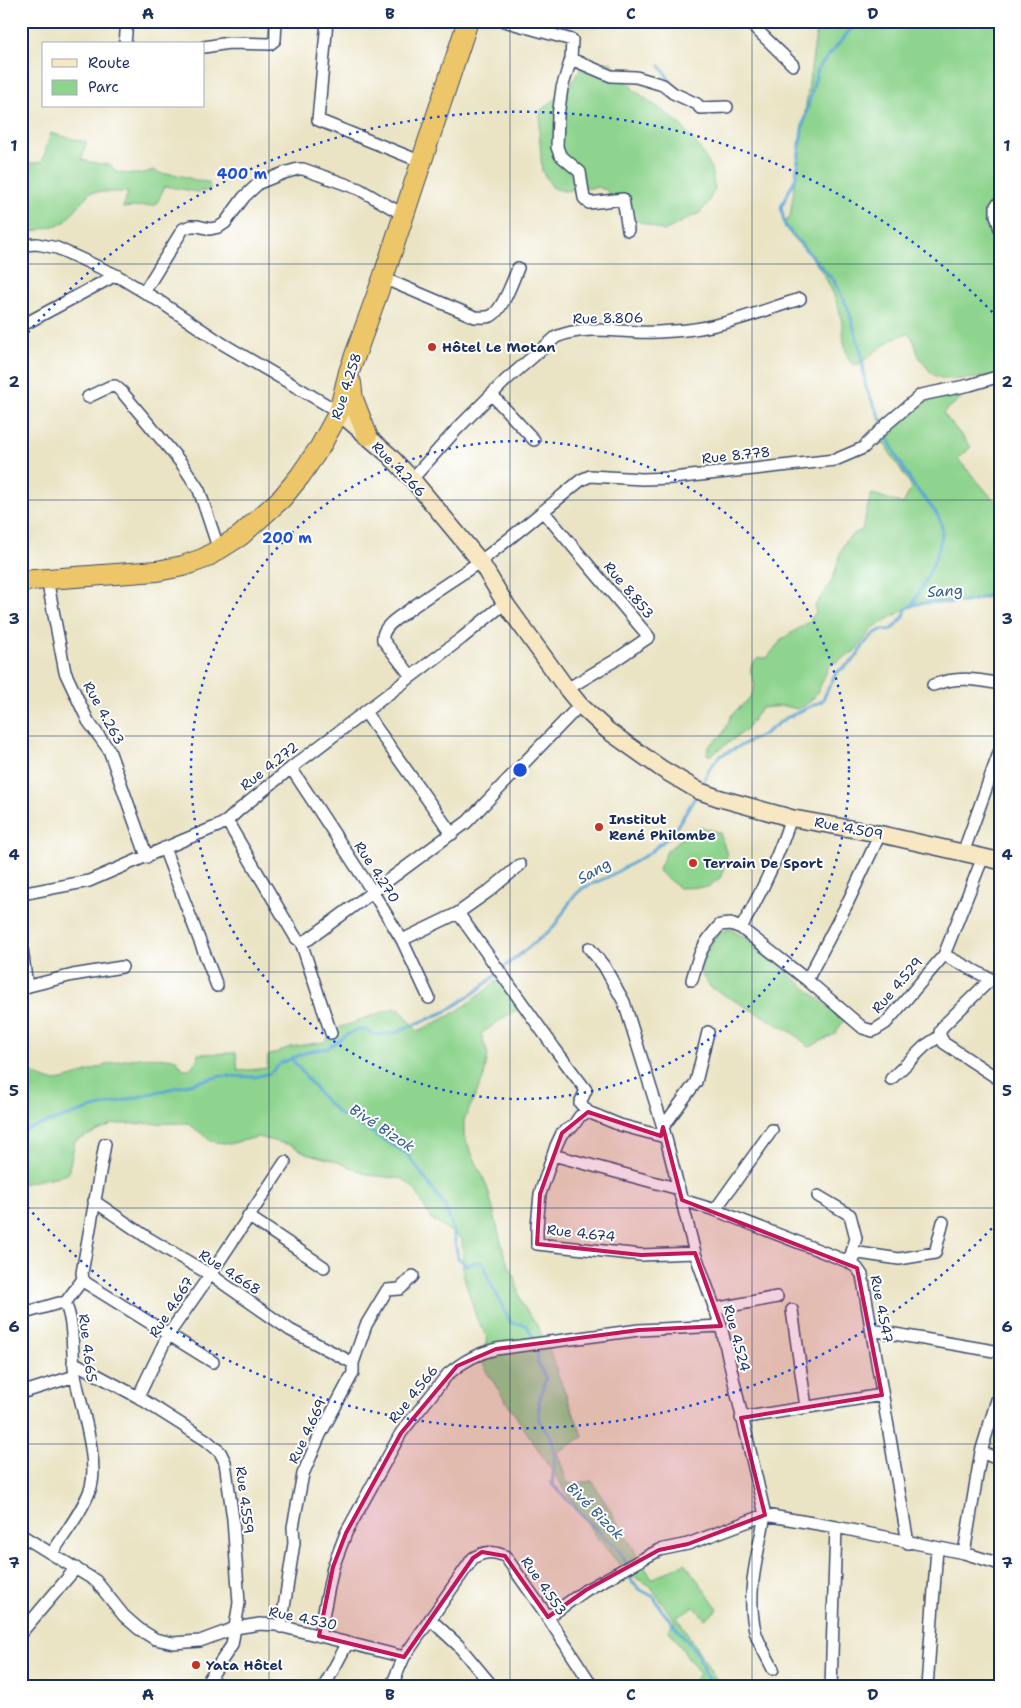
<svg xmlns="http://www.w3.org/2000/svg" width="1021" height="1708" viewBox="0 0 1021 1708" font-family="'Shantell Sans',sans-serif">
<rect width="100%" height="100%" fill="#fff"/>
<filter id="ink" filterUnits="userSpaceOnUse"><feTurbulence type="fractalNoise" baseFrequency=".02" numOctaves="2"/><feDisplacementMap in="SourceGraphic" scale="10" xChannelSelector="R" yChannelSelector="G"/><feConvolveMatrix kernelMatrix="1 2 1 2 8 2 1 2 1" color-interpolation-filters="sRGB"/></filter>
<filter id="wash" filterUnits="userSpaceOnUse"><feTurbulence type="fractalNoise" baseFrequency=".0096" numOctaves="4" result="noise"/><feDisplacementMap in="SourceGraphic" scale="20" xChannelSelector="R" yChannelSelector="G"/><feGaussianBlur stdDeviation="1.12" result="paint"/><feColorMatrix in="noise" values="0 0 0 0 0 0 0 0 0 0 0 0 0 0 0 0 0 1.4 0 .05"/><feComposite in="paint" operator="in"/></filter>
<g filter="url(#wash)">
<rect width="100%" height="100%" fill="#eae4c5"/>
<!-- green -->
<path fill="#8ed48e" stroke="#548276" d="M821,21H1000V375C986,377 945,383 934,375C930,372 924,364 921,360C915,352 917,342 908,333L892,339L859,364L853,365C841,354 845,324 838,306C831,287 824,272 810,256C801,245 789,237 784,223L790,217L816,34Z
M592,61L612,63L634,90L678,122L699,147L711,168L715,189L707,204L701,212L664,231L636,220L606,190L597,187L564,191L553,188L542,171L539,130L541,110L566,91L583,65Z
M51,133L86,142L82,160L100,164L111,165L116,172C129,174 140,176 153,170C162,175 163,173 172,174C185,175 195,182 209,182L210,190L198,192L165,186L156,205L123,208L128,192H90L64,223L21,235V164L42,162Z
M958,391L961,398L943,413L971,447L958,459L1000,507V595L968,601H937L914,604L873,628L855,651L829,666L819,689L812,700L804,706L797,709L784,706L761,708L746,730L713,754L709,756L707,754C707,742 721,740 725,730C728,725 728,721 731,716C738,707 751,701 754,689C757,678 742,669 759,658H767L782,639L809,622L816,612L814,607C822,595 832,584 836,569C840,556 840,544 852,535C855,532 859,532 862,530L871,495L873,494L903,504L912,487L881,439L930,399Z
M701,827L720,833L727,855L721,877L708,887L679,888L658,871L667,851L681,839Z
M730,929L750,941L844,1020L835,1034L809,1047L793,1033L710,987L700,972L706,952L718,933Z
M498,980L521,1008L508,1015L481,1034L488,1054L484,1077L464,1120V1136L487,1186L505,1257L515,1278L521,1302L537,1325L553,1358L558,1375L583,1437L557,1452L568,1484L592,1481L652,1579L685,1563L718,1609L705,1619L694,1606L677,1617L713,1674L723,1687H687L700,1674L668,1629L675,1621L651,1587L626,1572L595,1535L486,1371L483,1362L487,1336L477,1320L463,1274L462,1239L431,1219L416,1191L403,1179L370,1175L335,1161L306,1153L291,1145L258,1137L229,1144L211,1141L188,1123L114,1124L75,1141L68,1174L21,1184V1069C30,1071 46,1081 54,1081C69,1081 92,1069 106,1065C129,1057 152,1056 176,1059L183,1069H190L197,1060L198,1054L236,1053L238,1071L267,1068L268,1056L290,1047L324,1042L338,1028L394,1008L401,1010L417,1031C452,1017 470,1003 498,980Z"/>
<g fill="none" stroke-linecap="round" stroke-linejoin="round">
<!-- stream -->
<path stroke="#5aa6d3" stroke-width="3" d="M854,21L851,29L818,68L802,129L796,177L781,207L785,226L834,281L848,308L861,352L866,388L883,424
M660,66L666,74L671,83
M885,430C892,450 903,469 915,487C924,499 941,513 942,529C943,550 923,585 913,604
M702,786L709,769L720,756L764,734L786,718L822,701L836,673L854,660L865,643L874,634L881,630H890L895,627L904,616L906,609C923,598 945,605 965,602C978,601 988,594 1000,592
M502,969L554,927L573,897L583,888L608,877L648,854L672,834L696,796
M291,1058L322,1097L339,1114L365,1128L407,1154L445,1206L453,1229L458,1258L466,1265L478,1262H483L488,1278L511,1323L526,1325L536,1341
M21,1131L90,1109L221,1076L255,1077L270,1073L281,1063L307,1052L328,1048L346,1035L359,1029L366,1030L375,1035L395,1033L447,1011L478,990L497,974
M537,1347L538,1363L546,1378L539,1402V1420L551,1437L555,1457L552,1484L604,1537L616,1546L627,1564
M629,1569L632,1582L639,1589L654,1597L661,1609L698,1654L705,1674L714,1685L720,1687"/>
</g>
</g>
<g filter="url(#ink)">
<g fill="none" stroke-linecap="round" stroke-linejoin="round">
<defs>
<path id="street" d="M327,21L318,120L422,162
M504,21L572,40L571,59L562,88L558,116L557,147L560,155L580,172L584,198L589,203L623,199L628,230
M748,21L793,65
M125,44L127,21
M204,47L229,43L270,44L275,40L276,21
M571,59L611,76L636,77L663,85L673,93L697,104L700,108L727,107
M1000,202L996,206V215L1000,229
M21,245L37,244L57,248L116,275L159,301L223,344L339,412
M383,278L475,317C480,317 486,318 491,316C503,310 513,280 518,268
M144,292L183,229L191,226H198L210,229L219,227L225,223L244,197L259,183L284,173L298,169H303L359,189L404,215
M21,326L116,275
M492,395L534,440
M88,397L109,387L115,386L122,392L182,464L199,490L219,550
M412,479L456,430L506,380L556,337C581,326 609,331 636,332C648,333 661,332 674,331C718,329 758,312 800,299
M543,511L649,637L614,661L567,689
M47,579L65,672L88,721L109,750L147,857
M411,676L383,640C381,628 397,618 406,612C430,594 455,579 479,562C514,536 548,507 581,480L590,476L642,479L673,478L835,460L863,448L888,423L921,395L970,385L1000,376
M933,685C958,676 975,679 1000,684
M365,712L452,834
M291,768L372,891L402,940L429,998
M227,821L296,938L301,942L331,1033
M164,848L217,986
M963,853L1000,750
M21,894L89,881L186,839L218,826L227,821L239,810L291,768L462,638L505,603
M458,913L555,1049L586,1090L580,1103L588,1112
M741,928L807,980L863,1028L873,1031L886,1023L944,955L983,857
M402,940L458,913L489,891L520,865
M21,941L27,987
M301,942L309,939L467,822L580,705
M589,948L604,966L624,1002L663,1127L695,1253L721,1326L765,1515L836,1527L964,1553L1000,1564
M944,955L1000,984
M692,980C699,954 701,946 720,925L731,924L741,928C762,892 778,857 791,818
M807,980L847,904L880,834
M21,988L73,975L122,967
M940,1036L944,1043L1000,1080
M891,1079L925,1046L940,1036V1032L943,1026L990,980
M553,1155L679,1189
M818,1196L850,1215L856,1238L849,1262L859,1253L899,1259L935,1253L943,1222
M682,1200L715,1210L849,1262L857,1268L862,1275L908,1543
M94,1201L148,1238L214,1277L290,1330L353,1363
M715,1210L772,1130
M248,1216L324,1267
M695,1253L641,1255L537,1244V1227L540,1194L556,1146L562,1133L573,1126L580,1116L588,1112L620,1125L661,1136L663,1127L696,1082L708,1032
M83,1279L86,1283L213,1362
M714,1309L777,1297
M792,1310L806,1407
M21,1314L59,1303H65
M871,1330L1000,1352
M73,1362L138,1397L206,1440L220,1452L225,1462L233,1519L239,1603L232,1645L204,1687
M21,1393L75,1376
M138,1397L168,1335L210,1275L285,1162
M741,1418L882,1395
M981,1452L1000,1460
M21,1535L96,1581L124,1616L139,1629L155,1639L173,1643L200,1641L235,1628L260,1624L276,1625L404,1657L391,1687
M52,1553C64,1535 85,1507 91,1487C99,1458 80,1405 75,1375C71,1351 75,1324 65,1303L83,1279L82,1273L105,1144
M964,1553L981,1452L1000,1390
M548,1617L586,1590L659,1550L688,1544L765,1515C758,1554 745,1595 756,1634C760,1646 768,1658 773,1669
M430,1619L458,1645L493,1687
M281,1627L294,1543L293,1527L303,1474L320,1435L353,1373V1363L366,1325L387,1290L400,1289L413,1276
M21,1633L76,1568
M319,1636L333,1567L346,1533L401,1433L448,1374C462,1362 478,1353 496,1349L639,1330L721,1326
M404,1657L473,1558C485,1551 493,1551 505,1556L543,1610L593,1687
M324,1687L347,1644
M831,1687L836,1527
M927,1687L937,1548"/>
<path id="secondary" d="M339,412L389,455L412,479L480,561L505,603L567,689L580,705L607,730L662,769L699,791L719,798L791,818L880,834L1000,861"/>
<path id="highway" d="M351,383L353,399L367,435
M21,581L157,571L183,566L205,558L240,536L282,498L300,476L320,447L339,412L349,372L383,278L468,21"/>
</defs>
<!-- street casing -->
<use href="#street" stroke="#3a4a6d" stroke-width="14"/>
<!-- secondary casing -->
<use href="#secondary" stroke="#3a4a6d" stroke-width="19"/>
<!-- highway casing -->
<use href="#highway" stroke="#3a4a6d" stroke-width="22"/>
<!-- street -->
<use href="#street" stroke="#fff" stroke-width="11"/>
<!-- secondary -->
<use href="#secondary" stroke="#f7e8c3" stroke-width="16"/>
<!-- highway -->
<use href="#highway" stroke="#ecc669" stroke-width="20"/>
</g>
</g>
<!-- marked area -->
<path fill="#c2185b" fill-opacity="0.2" stroke="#c2185b" stroke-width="4" stroke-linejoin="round" d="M588,1112L661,1136L663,1127L682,1200L857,1268L882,1395L741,1418L765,1515L688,1544L659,1550L586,1590L548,1617L505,1556L482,1552L473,1558L404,1657L319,1636L333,1567L346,1533L401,1433L457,1366L496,1349L639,1330L721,1326L695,1253L641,1255L537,1244L540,1194L562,1133Z"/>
<!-- grid -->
<path fill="none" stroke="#1b2f5e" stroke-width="1" stroke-opacity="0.55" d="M269,21V1687M510,21V1687M752,21V1687M21,264H1000M21,500H1000M21,736H1000M21,972H1000M21,1208H1000M21,1444H1000"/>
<!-- distance rings -->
<g fill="none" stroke="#1d4ed8" stroke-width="2.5" stroke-dasharray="2.5 5">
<circle cx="520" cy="770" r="329"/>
<path d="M997 1223A658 658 0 0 1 23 1202M23 338A658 658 0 0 1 997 317"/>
</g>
<!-- markers -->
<g fill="#c8321e" stroke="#fff" stroke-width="2">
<circle cx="432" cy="347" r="5"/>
<circle cx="599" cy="827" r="5"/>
<circle cx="693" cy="863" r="5"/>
<circle cx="196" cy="1665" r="5"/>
</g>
<g text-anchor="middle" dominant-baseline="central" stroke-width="4" stroke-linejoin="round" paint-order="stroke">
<!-- street labels -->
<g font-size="14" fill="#1b2f5e" stroke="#fff">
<text transform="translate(608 318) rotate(-1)">Rue 8.806</text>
<text transform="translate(346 386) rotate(-72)">Rue 4.258</text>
<text transform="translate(736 455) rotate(-6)">Rue 8.778</text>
<text transform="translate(399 469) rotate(46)">Rue 4.266</text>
<text transform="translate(629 590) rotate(50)">Rue 8.853</text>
<text transform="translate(104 713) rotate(61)">Rue 4.263</text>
<text transform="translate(269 766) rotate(-38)">Rue 4.272</text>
<text transform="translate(849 828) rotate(11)">Rue 4.509</text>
<text transform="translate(377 872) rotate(57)">Rue 4.270</text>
<text transform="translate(897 985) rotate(-49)">Rue 4.529</text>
<text transform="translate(581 1233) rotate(6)">Rue 4.674</text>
<text transform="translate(230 1272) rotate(33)">Rue 4.668</text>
<text transform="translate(171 1307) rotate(-57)">Rue 4.667</text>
<text transform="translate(882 1309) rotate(79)">Rue 4.547</text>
<text transform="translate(737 1338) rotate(75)">Rue 4.524</text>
<text transform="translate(88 1348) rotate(83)">Rue 4.665</text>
<text transform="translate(413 1394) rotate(-51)">Rue 4.566</text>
<text transform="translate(307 1431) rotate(-65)">Rue 4.669</text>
<text transform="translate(245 1500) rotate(83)">Rue 4.559</text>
<text transform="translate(544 1586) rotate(55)">Rue 4.553</text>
<text transform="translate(303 1618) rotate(12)">Rue 4.530</text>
</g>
<!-- poi labels -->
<g font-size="14" font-weight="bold" fill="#1b2f5e" stroke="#fff" text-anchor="start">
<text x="442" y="347">Hôtel Le Motan</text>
<text x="609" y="819">Institut<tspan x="609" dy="16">René Philombe</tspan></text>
<text x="703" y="863">Terrain De Sport</text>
<text x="206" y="1665">Yata Hôtel</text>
</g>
<!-- water labels -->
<g font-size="15" font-style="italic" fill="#345f8d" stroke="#fff">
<text transform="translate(945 591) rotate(-3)">Sang</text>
<text transform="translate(594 871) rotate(-30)">Sang</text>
<text transform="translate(382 1128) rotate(33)">Bivé Bizok</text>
<text transform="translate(595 1511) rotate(45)">Bivé Bizok</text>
</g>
</g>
<circle cx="520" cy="770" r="8" fill="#1d4ed8" stroke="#fff" stroke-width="2.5"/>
<g font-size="15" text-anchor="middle" font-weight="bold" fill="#1d4ed8" stroke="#fff" stroke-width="4" stroke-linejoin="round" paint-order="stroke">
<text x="242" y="179">400 m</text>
<text x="287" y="543">200 m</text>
</g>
<!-- margin -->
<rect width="1021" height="1708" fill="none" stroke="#fff" stroke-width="55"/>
<!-- legend -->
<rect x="42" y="42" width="162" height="65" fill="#ffffff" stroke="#a4acbf"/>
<rect x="52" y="59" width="25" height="8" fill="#f7e8c3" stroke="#a4acbf"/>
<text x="88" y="68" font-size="15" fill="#1b2f5e">Route</text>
<rect x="52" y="80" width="25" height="15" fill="#8ed48e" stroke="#a4acbf"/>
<text x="88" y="92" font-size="15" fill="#1b2f5e">Parc</text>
<rect x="28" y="28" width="966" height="1652" fill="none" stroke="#1b2f5e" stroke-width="2"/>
<g font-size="16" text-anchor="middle" font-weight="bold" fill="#1b2f5e">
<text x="148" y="19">A</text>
<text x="390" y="19">B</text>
<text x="631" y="19">C</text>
<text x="873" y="19">D</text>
<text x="14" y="151">1</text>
<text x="1007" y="151">1</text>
<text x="14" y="387">2</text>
<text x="1007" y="387">2</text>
<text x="14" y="624">3</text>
<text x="1007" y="624">3</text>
<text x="14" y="860">4</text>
<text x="1007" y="860">4</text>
<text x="14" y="1096">5</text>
<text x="1007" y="1096">5</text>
<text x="14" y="1332">6</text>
<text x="1007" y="1332">6</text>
<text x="14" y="1568">7</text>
<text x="1007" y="1568">7</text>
<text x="148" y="1700">A</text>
<text x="390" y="1700">B</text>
<text x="631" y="1700">C</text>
<text x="873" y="1700">D</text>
</g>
</svg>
